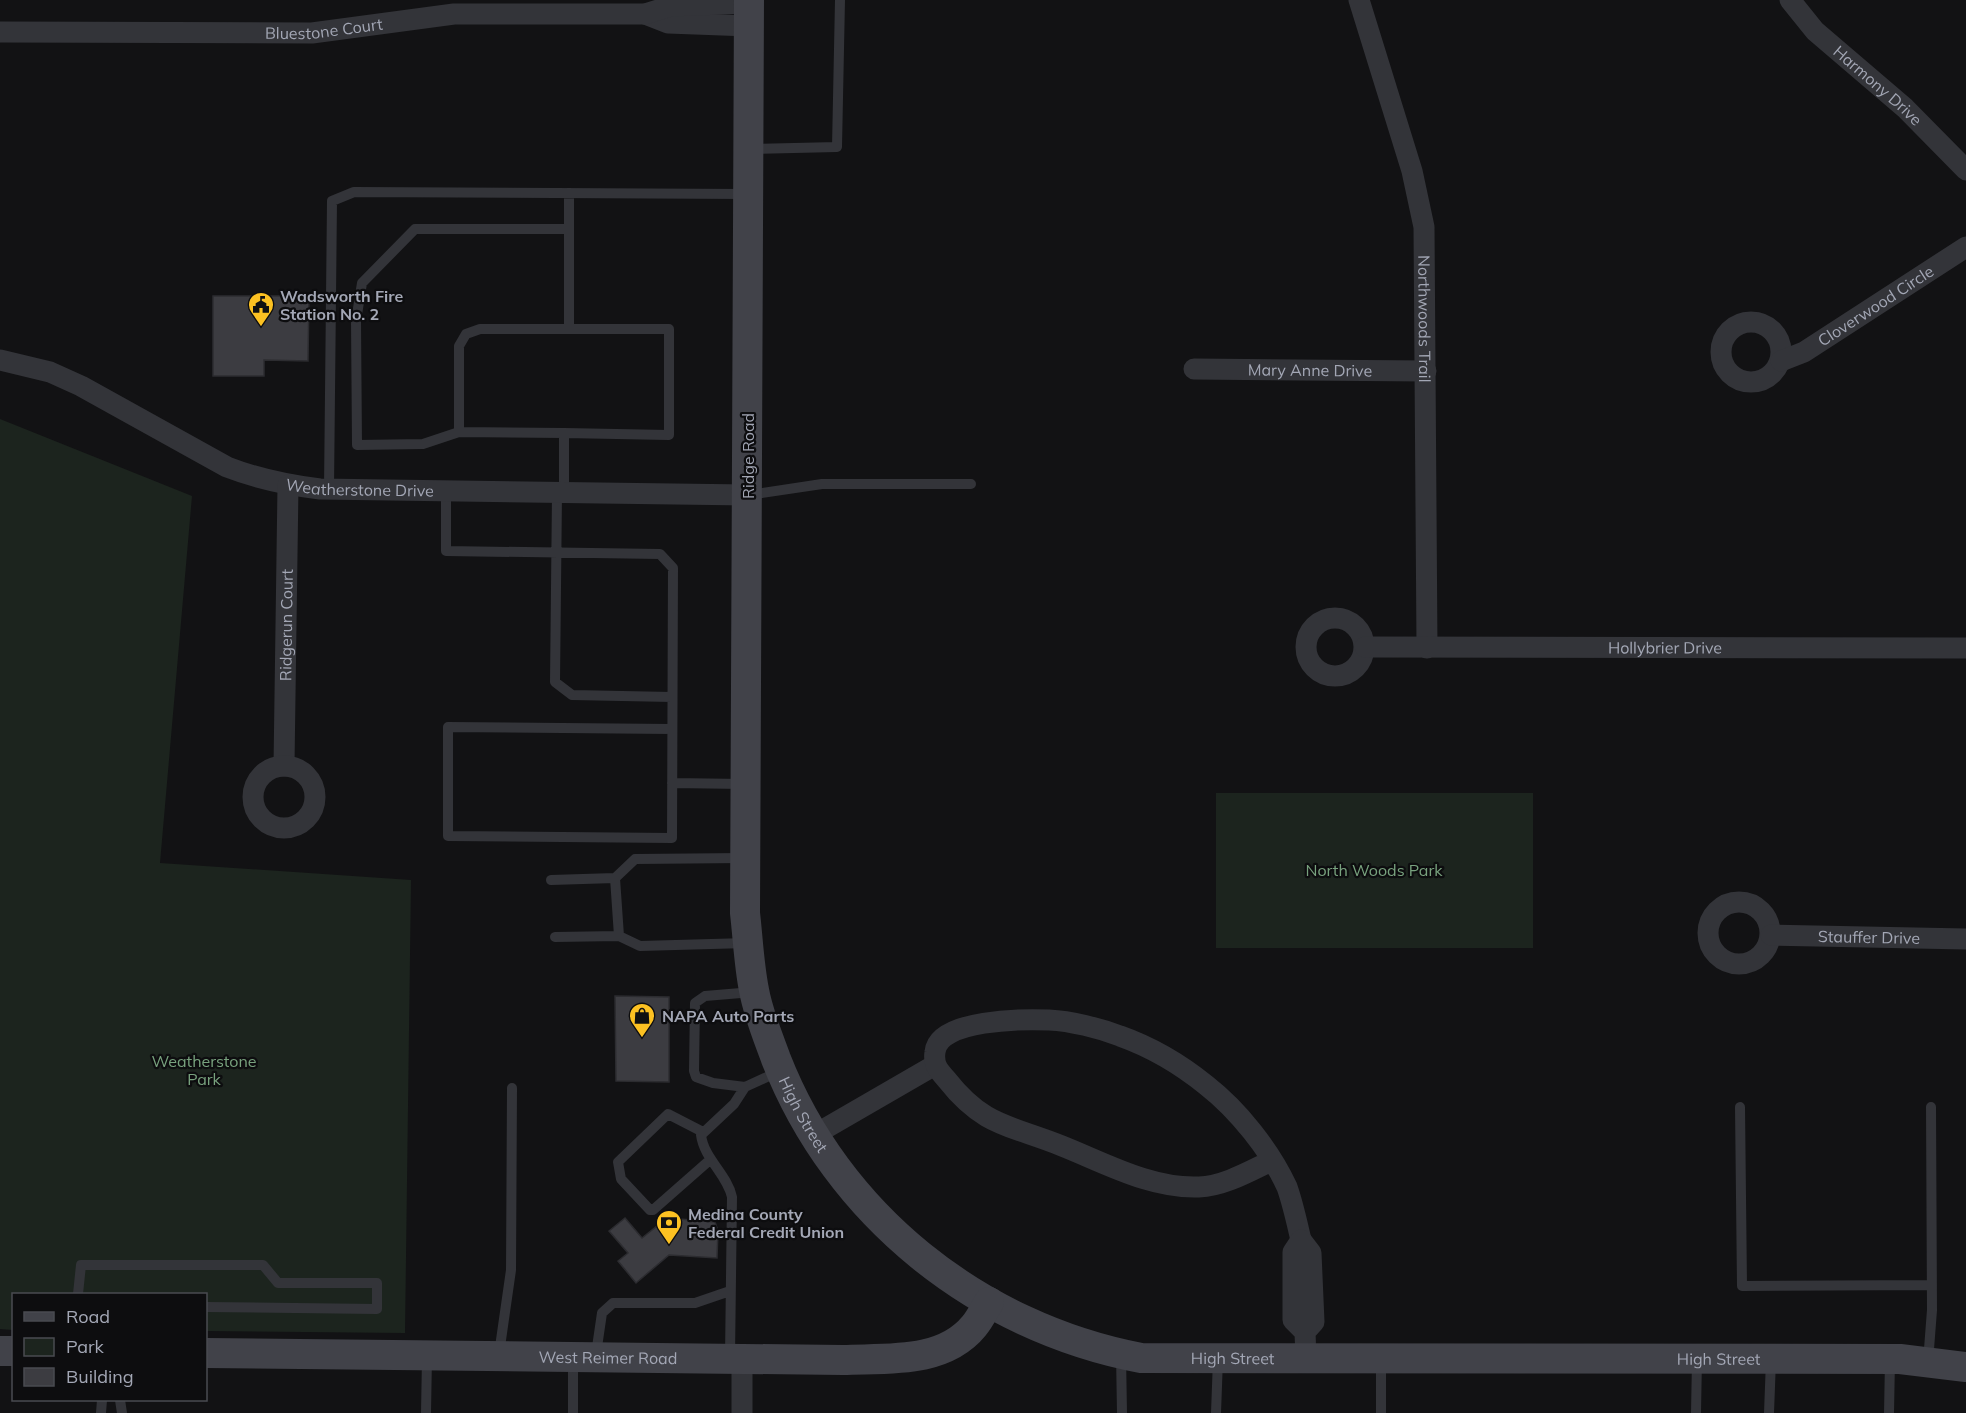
<svg xmlns="http://www.w3.org/2000/svg" width="1966" height="1413" viewBox="0 0 1966 1413" font-family="Mulish,sans-serif">
<rect width="100%" height="100%" fill="#121214"/>
<!-- green -->
<path fill="#1c241e" d="M0,419L192,496L160,863L411,880L405,1333L206,1331V1294H14L13,1330L0,1329Z
M1216,793H1533V948H1216Z"/>
<!-- building -->
<path fill="#3c3c41" stroke="#2c2c30" stroke-width="1.5" d="M213,296H309L308,361L264,360V376H213Z
M615,996L669,997V1082L616,1081Z
M625,1218L642,1238L657,1226H667L668,1218L715,1222L718,1231L717,1258L669,1255L636,1283L618,1261L628,1253L609,1231Z"/>
<g fill="none" stroke-linecap="round" stroke-linejoin="round">
<!-- lane -->
<path stroke="#333439" stroke-width="10" d="M750,149L837,147L840,0
M569,229H415L362,283L356,321L357,445L423,444L459,432V346L466,334L480,329H569
M459,432L564,433
M329,489L332,201L354,192L745,194
M446,491V551L660,554L673,568L672,838L448,836V727L672,729
M557,493L555,682L572,695L672,697
M564,493V433L669,435V329H569V193
M749,495L822,484H971
M672,783L744,784
M615,878L619,936
M551,880L615,878L635,859L744,858
M555,937L619,936L640,946L747,943
M745,1087L713,1083L696,1077L694,1071L695,1003L705,996L753,992
M1740,1107L1742,1286L1932,1285
M703,1132L668,1114L618,1162L621,1179L650,1210H653L711,1159
M78,1294L81,1265H263L278,1283H377V1309L206,1307
M499,1354L511,1270L512,1088
M596,1354L602,1313L613,1303H695L730,1291
M1121,1354L1122,1413
M730,1357L732,1197C727,1174 704,1159 701,1135L734,1104L745,1087L780,1071
M573,1359V1413
M1928,1362L1932,1310L1931,1107
M120,1400L122,1413
M101,1413L102,1400
M426,1413L427,1357
M1216,1413L1218,1359
M1381,1413V1359
M1696,1413L1697,1359
M1769,1413L1771,1360
M1889,1413L1890,1360"/>
<!-- street -->
<g stroke="#333439" stroke-width="21">
<path id="s1" d="M1359,0L1412,171L1424,227L1427,648"/>
<path id="s2" d="M1790,0L1815,31L1905,108L1966,170"/>
<path d="M645,14L668,23L749,26"/>
<path id="s3" d="M0,32L312,33L454,14H645L671,6L749,3"/>
<circle cx="1751" cy="352" r="30"/>
<path id="s4" d="M0,360L50,372L81,386L227,467C258,479 287,485 320,489L748,495"/>
<path id="s5" d="M1781,361L1804,352L1966,247"/>
<path id="s6" d="M1194,369L1426,371"/>
<circle cx="1335" cy="647" r="29"/>
<path id="s7" d="M1365,647L1966,648"/>
<path id="s8" d="M284,766L288,485"/>
<circle cx="284" cy="797" r="31"/>
<circle cx="1739" cy="933" r="31"/>
<path id="s9" d="M1771,935L1966,939"/>
<path d="M814,1135L935,1065"/>
<path d="M1271,1161C1250,1171 1224,1186 1199,1187C1151,1189 1105,1163 1062,1146C1010,1125 984,1127 947,1080C939,1071 933,1065 935,1052C938,1019 1024,1019 1049,1020C1071,1021 1099,1028 1120,1036C1151,1047 1180,1064 1206,1085C1238,1110 1270,1150 1287,1187C1293,1204 1297,1223 1301,1240"/>
<path d="M1305,1332L1314,1322L1311,1253L1301,1240L1293,1252V1320L1305,1332L1306,1359"/>
<path d="M742,1358V1413"/>
</g>
<!-- secondary -->
<g stroke="#414249" stroke-width="30">
<path id="s10" d="M749,0L745,913C748,939 749,965 754,990C758,1013 768,1037 776,1059C837,1215 978,1327 1141,1358L1900,1359L1966,1367"/>
<path d="M0,1351H14"/>
<path id="s11" d="M206,1353L843,1360C887,1358 943,1364 974,1326C980,1319 984,1310 989,1302"/>
</g>
</g>
<!-- icons -->
<defs>
<symbol id="civic-pin" viewBox="-11 -11 22 30"><path d="M0 17L-7.5 6A9.5 9.5 0 1 1 7.5 6Z" fill="#fcc122" stroke="#0d0d0f"/><path d="M-.6-6.5H3V-4.5H.6V-3L4-1V1h2V6H-6V1h2V-1L-.6-3ZM-1.2 2.5V6h2.4V2.5Z" fill="#111"/></symbol>
<symbol id="shop-pin" viewBox="-11 -11 22 30"><path d="M0 17L-7.5 6A9.5 9.5 0 1 1 7.5 6Z" fill="#fcc122" stroke="#0d0d0f"/><path d="M-5-2.5h2.3a2.7 3.5 0 0 1 5.4 0H5L5.5 6h-11ZM-1.5-2.5h3a1.5 2.3 0 0 0-3 0Z" fill="#111"/></symbol>
<symbol id="bank-pin" viewBox="-11 -11 22 30"><path d="M0 17L-7.5 6A9.5 9.5 0 1 1 7.5 6Z" fill="#fcc122" stroke="#0d0d0f"/><path d="M-6-4H6V4H-6ZM0-2.3a2.3 2.3 0 1 0 0 4.6a2.3 2.3 0 1 0 0-4.6Z" fill="#111"/></symbol>
</defs>
<g fill-rule="evenodd">
<use href="#civic-pin" x="246" y="290" width="30" height="40"/>
<use href="#shop-pin" x="627" y="1001" width="30" height="40"/>
<use href="#bank-pin" x="654" y="1208" width="30" height="40"/>
</g>
<g text-anchor="middle" dominant-baseline="central" stroke-width="4.5" stroke-linejoin="round" paint-order="stroke">
<!-- street labels -->
<g font-size="16" fill="#a3a7b5" stroke="#0d0d0f">
<text stroke="none"><textPath href="#s3" startOffset="324">Bluestone Court</textPath></text>
<text stroke="none"><textPath href="#s2" startOffset="123">Harmony Drive</textPath></text>
<text stroke="none"><textPath href="#s5" startOffset="110">Cloverwood Circle</textPath></text>
<text stroke="none"><textPath href="#s1" startOffset="328">Northwoods Trail</textPath></text>
<text stroke="none"><textPath href="#s6" startOffset="116">Mary Anne Drive</textPath></text>
<text transform="translate(748 456) rotate(-90)">Ridge Road</text>
<text stroke="none"><textPath href="#s4" startOffset="388">Weatherstone Drive</textPath></text>
<text stroke="none"><textPath href="#s8" startOffset="141">Ridgerun Court</textPath></text>
<text stroke="none"><textPath href="#s7" startOffset="300">Hollybrier Drive</textPath></text>
<text stroke="none"><textPath href="#s9" startOffset="98">Stauffer Drive</textPath></text>
<text stroke="none"><textPath href="#s10" startOffset="1125">High Street</textPath></text>
<text stroke="none"><textPath href="#s11" startOffset="402">West Reimer Road</textPath></text>
<text stroke="none"><textPath href="#s10" startOffset="1647">High Street</textPath></text>
<text stroke="none"><textPath href="#s10" startOffset="2133">High Street</textPath></text>
</g>
<!-- poi labels -->
<g font-size="16" font-weight="bold" fill="#a3a7b5" stroke="#0d0d0f" text-anchor="start">
<text x="280" y="296">Wadsworth Fire<tspan x="280" dy="18">Station No. 2</tspan></text>
<text x="662" y="1016">NAPA Auto Parts</text>
<text x="688" y="1214">Medina County<tspan x="688" dy="18">Federal Credit Union</tspan></text>
</g>
<!-- park labels -->
<g font-size="16" fill="#78a27e" stroke="#0d0d0f">
<text x="1374" y="870">North Woods Park</text>
<text x="204" y="1061">Weatherstone<tspan x="204" dy="18">Park</tspan></text>
</g>
</g>
<!-- legend -->
<rect x="12" y="1293" width="195" height="108" fill="#0d0d0f" stroke="#494b51" stroke-width="1.5"/>
<rect x="24" y="1312" width="30" height="9" fill="#414249" stroke="#494b51" stroke-width="1.5"/>
<text x="66" y="1323" font-size="18" fill="#a3a7b5">Road</text>
<rect x="24" y="1338" width="30" height="18" fill="#1c241e" stroke="#494b51" stroke-width="1.5"/>
<text x="66" y="1353" font-size="18" fill="#a3a7b5">Park</text>
<rect x="24" y="1368" width="30" height="18" fill="#3c3c41" stroke="#494b51" stroke-width="1.5"/>
<text x="66" y="1383" font-size="18" fill="#a3a7b5">Building</text>
</svg>
